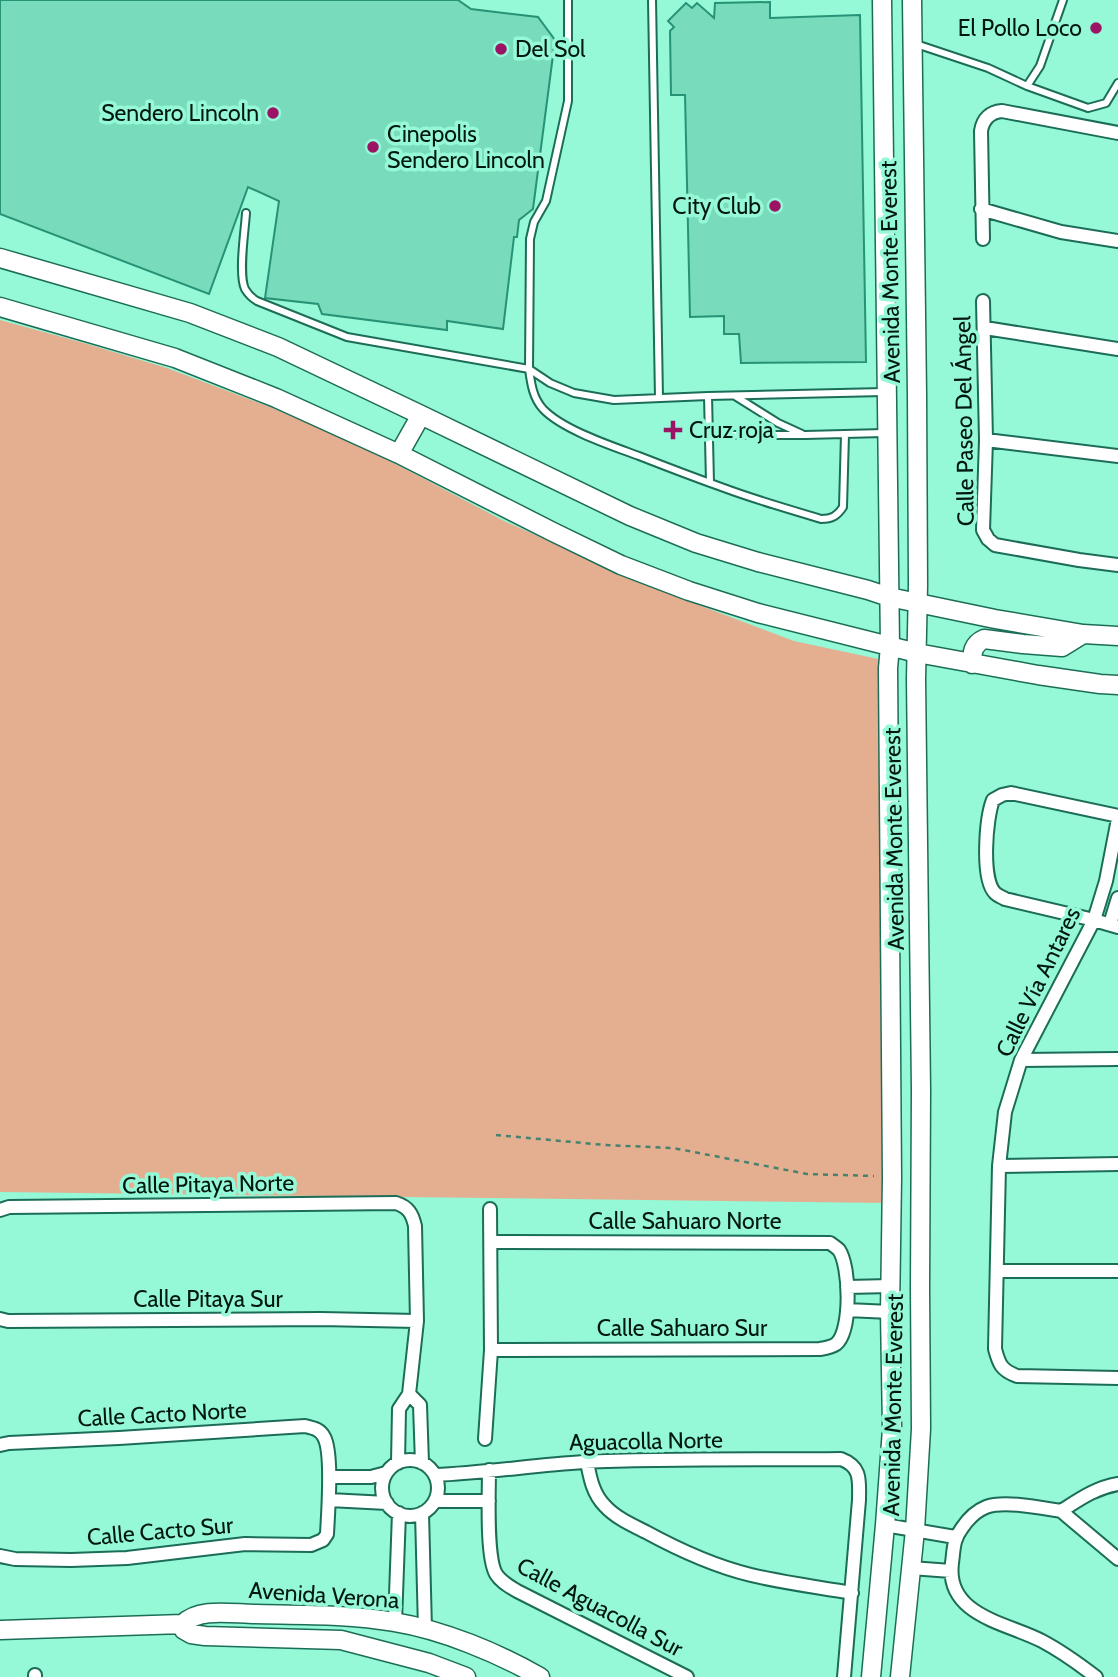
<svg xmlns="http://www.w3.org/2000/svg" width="1118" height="1677" viewBox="0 0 1118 1677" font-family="Cabin,sans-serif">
<rect width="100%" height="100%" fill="#95f8d7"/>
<!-- green -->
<path fill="#e4af91" d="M0,320L84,343L167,368L270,407L335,434L398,465L504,521L662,591L794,641L883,660L888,1203L0,1192Z"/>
<!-- building -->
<path fill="#78dbbb" stroke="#279275" stroke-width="2" d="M0,0H458L471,9L538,17L555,40L533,209L519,220L517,237H514L503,329L447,321V330L322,314L318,304L265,298L279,201L248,187L209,294L0,214Z
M770,2V18L860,15L866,362L741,363L739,334H724V316L690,317L685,95H671L670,31L674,27L668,21L686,3L692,8L697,3L714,18L715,3Z"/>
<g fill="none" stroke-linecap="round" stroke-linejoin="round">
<defs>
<path id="lane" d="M652,0L659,398
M913,43L988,68L1027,86L1088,108L1106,103L1118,83
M1027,86L1040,66L1063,0
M246,213C245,230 238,274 245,289C248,294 252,298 257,301L347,337L529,369L530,239L534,222L546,201L568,101V0
M529,369C531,384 533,398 543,409C563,430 612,446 639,456C667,467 696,478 724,488C756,500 789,509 821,519C832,519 837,516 843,507L845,434
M529,369L550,383L574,393L614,400L708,396L884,392
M708,396L710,483
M735,396L778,423L802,434
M709,435H805L884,433"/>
<path id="street" d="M981,209L1061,232L1118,241
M983,239L981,131C983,119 990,112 1002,111L1118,133
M983,301L986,440L983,530L988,539L995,545L1079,560L1118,565
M985,328L1118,349
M986,440L1118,456
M1118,816L1011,793L1002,795L993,800C986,818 981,879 995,893C998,896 1002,897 1005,899L1094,920L1118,927
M1118,819L1106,881L1094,920L1021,1060L1005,1112L999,1166L995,1349C999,1364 1001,1370 1017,1376L1118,1378
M1110,924L1118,898
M1021,1060L1118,1059
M999,1166L1118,1164
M0,1210L9,1207L396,1203C408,1207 412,1213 415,1226L417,1321L409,1394L399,1409L398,1463
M997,1271H1118
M847,1287L891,1286
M847,1310L890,1312
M0,1319L8,1321L321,1319L417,1321
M491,1350L820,1349C826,1348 832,1347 836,1344C852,1331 850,1266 839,1250C836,1247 834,1246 830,1243L491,1242
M409,1394L420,1405L422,1463
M485,1439L491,1350L490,1209
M0,1445L9,1443L119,1438L305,1426C313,1428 320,1429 324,1437C333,1453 328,1513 327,1534L323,1540L311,1545L245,1544L127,1558L71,1560L15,1559L0,1556
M382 1488a28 28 0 1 1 56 0a28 28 0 1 1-56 0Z
M587,1462C590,1478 593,1494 605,1506C616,1518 632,1525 646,1532C679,1550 714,1566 751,1575C784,1583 818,1587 852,1593
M489,1470C489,1493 486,1557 496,1574C501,1582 509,1586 517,1591L687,1677
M435,1475C485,1473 534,1465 584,1462C670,1458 756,1460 841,1459C862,1467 859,1481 859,1500L844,1677
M329,1477H371L386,1473
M329,1500L387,1503
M435,1501H489
M1061,1511C1042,1508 1004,1500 986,1507C976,1511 968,1519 962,1528C953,1540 954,1548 952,1563C945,1616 1008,1623 1042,1641C1061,1651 1079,1664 1096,1677
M1061,1511L1118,1559
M1061,1511C1080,1499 1095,1488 1118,1484
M422,1513L425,1629
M885,1525L955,1537
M911,1568L951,1571
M395,1622L399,1513
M35,1677V1675"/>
<path id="secondary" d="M0,258L190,313L278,347L421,415L630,516L696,543L758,562L868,590L889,597L995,619L1083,634L1118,636
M0,307L175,358L276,398L399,454L553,532L621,565L689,591L758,613L917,653L1038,675L1100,684L1118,685
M399,454L421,415
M972,664C972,652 973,644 984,639L1023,644L1062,647L1083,634
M183,1624L184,1630L191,1634L205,1636L341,1640L429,1663L466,1677
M0,1630L183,1624C199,1607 233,1614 255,1614C301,1615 349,1614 394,1622C443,1630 498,1653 540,1677
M871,1677L885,1525L892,1429L890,1312L892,1178L888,668L890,646L882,0
M900,1677L915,1530L921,1429L920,1288L921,1090L916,679L918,585L917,394L912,0"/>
</defs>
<!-- lane casing -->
<use href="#lane" stroke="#1c6d57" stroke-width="10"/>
<!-- street casing -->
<use href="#street" stroke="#1c6d57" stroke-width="16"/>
<!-- secondary casing -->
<use href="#secondary" stroke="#1c6d57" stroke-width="21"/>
<!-- path -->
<path stroke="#47826e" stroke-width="2.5" stroke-dasharray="5 5" stroke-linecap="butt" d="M496,1135L605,1145L673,1148L807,1174L874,1176"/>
<!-- lane -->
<use href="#lane" stroke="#fff" stroke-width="6"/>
<!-- street -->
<use href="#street" stroke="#fff" stroke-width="12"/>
<!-- secondary -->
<use href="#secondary" stroke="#fff" stroke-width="18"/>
</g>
<!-- markers -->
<g fill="#9a1365" stroke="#95f8d7" stroke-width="2.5">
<circle cx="1096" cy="28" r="7"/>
<circle cx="501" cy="49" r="7"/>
<circle cx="273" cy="113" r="7"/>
<circle cx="373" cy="147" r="7"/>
<circle cx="775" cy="206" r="7"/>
<path d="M669.5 419.5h7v7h7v7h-7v7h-7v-7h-7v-7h7z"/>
</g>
<g text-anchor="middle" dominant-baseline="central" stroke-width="7" stroke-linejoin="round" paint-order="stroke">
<!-- poi labels -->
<g font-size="23" fill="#00180f" stroke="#95f8d7" text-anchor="end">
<text x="1082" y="28">El Pollo Loco</text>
<text x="515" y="49" text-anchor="start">Del Sol</text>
<text x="259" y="113">Sendero Lincoln</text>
<text x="387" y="134" text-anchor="start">Cinepolis<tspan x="387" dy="26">Sendero Lincoln</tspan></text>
<text x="761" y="206">City Club</text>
<text x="689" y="430" text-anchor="start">Cruz roja</text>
</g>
<!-- street labels -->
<g font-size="23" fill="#00180f" stroke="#95f8d7">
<text transform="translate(890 272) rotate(-91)">Avenida Monte Everest</text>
<text transform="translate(964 421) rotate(-91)">Calle Paseo Del Ángel</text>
<text transform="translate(894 839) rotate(-91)">Avenida Monte Everest</text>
<text transform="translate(1038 982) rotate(-64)">Calle Vía Antares</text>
<text transform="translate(208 1184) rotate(-1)">Calle Pitaya Norte</text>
<text x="685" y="1221">Calle Sahuaro Norte</text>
<text x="208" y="1299">Calle Pitaya Sur</text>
<text x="682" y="1328">Calle Sahuaro Sur</text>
<text transform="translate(893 1405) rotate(-89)">Avenida Monte Everest</text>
<text transform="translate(162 1414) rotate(-3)">Calle Cacto Norte</text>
<text transform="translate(646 1441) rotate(-1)">Aguacolla Norte</text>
<text transform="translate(160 1531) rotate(-5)">Calle Cacto Sur</text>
<text transform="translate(324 1595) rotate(4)">Avenida Verona</text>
<text transform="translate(600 1607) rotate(28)">Calle Aguacolla Sur</text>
</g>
</g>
</svg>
